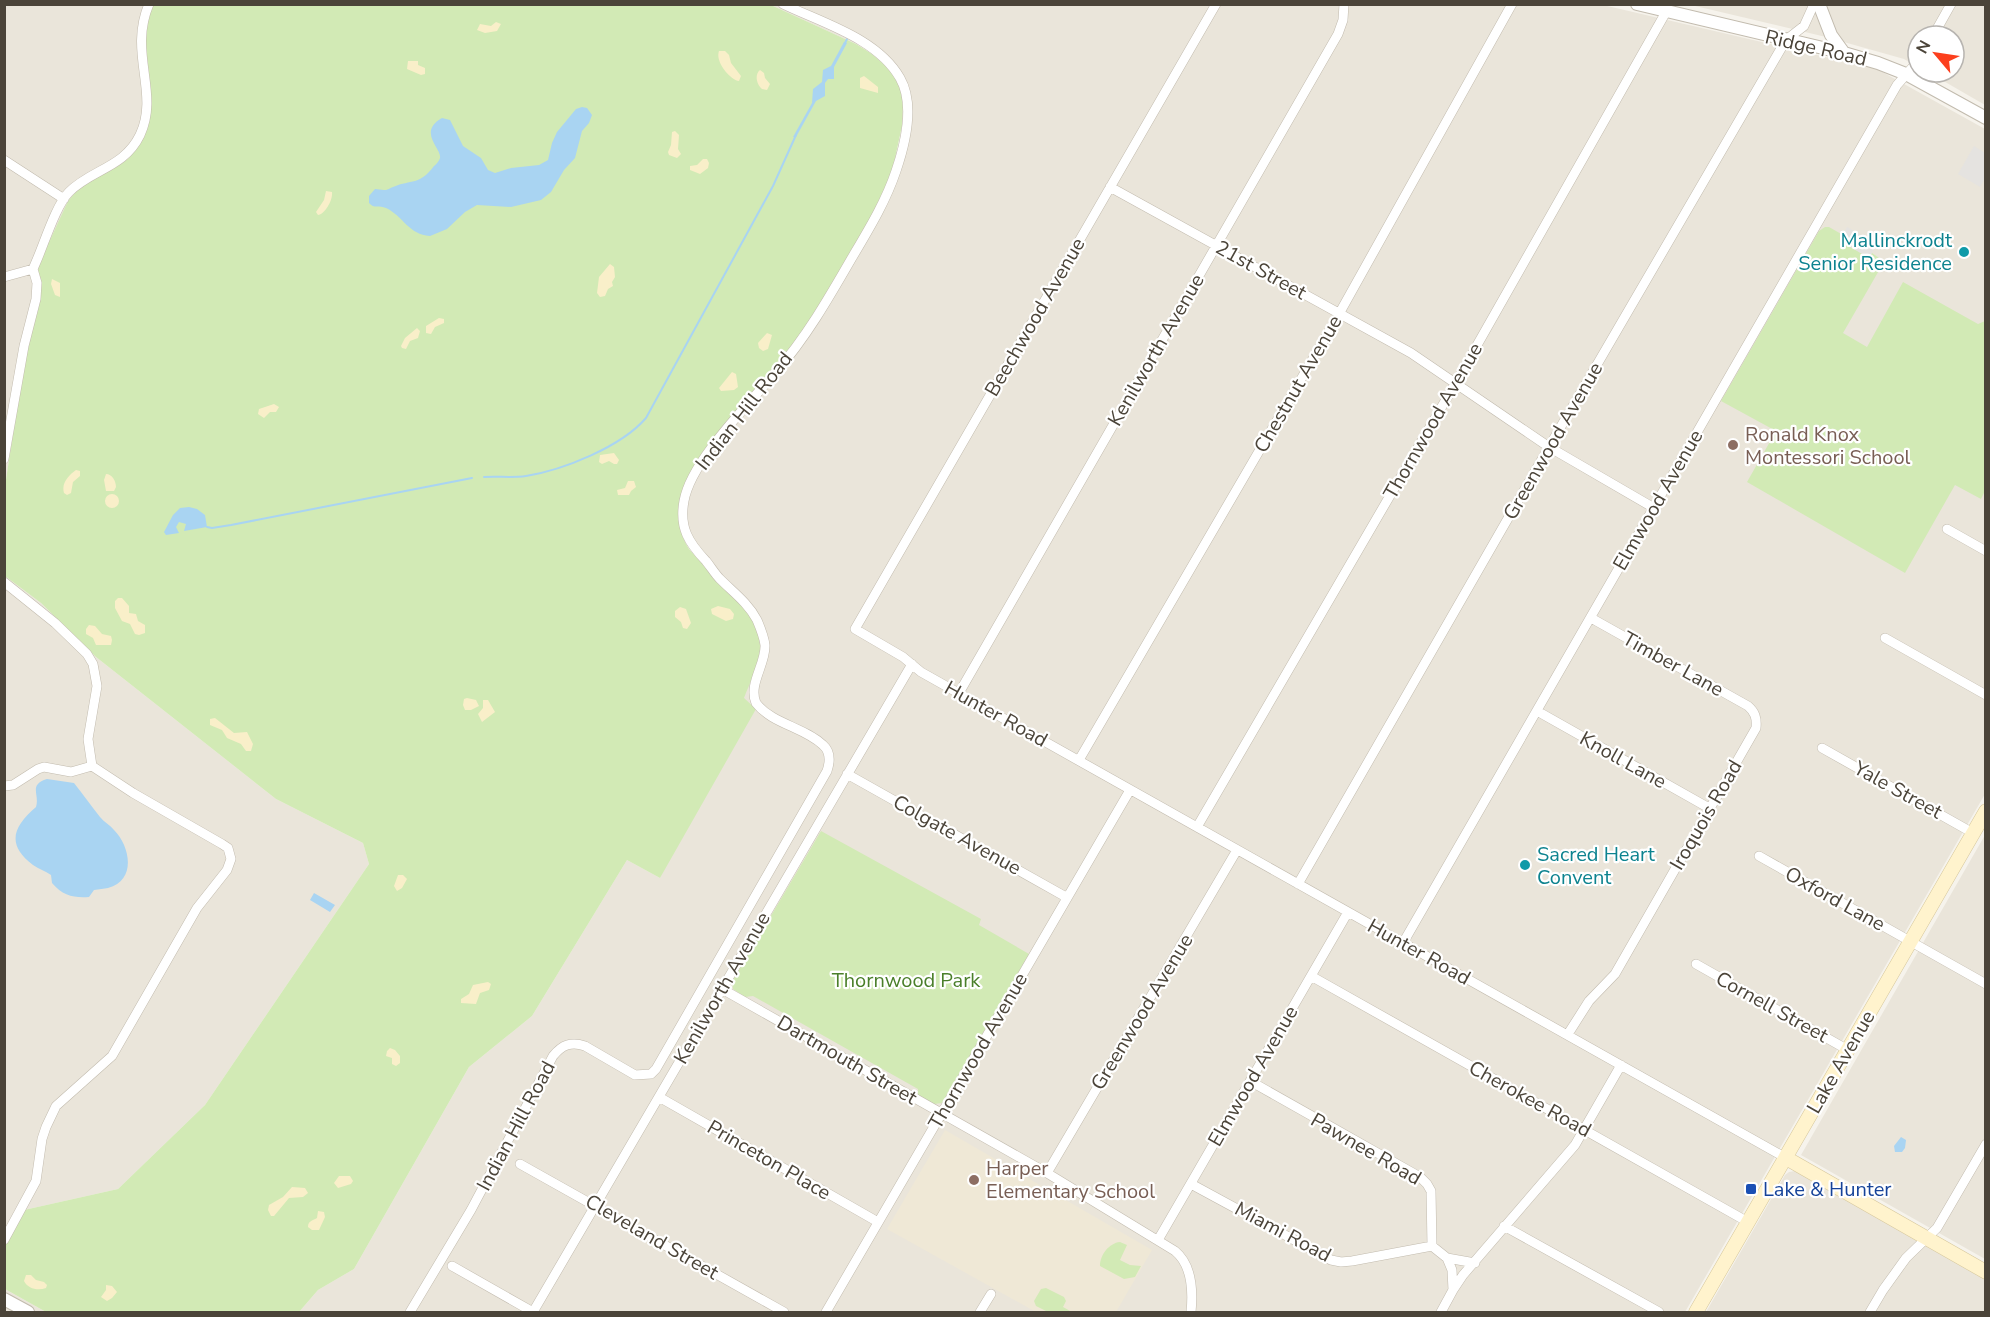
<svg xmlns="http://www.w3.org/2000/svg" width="1990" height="1317" viewBox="0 0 1990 1317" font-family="'Nunito Sans',sans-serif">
<rect width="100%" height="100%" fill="#f6f3ec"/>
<!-- residential -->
<path fill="#eae5da" d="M5,5H153L150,114L149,124L144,137L129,158L106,174L88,183L68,201L23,372L5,486Z
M771,5H1603L1877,69L1985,129V794L1685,1312H299L318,1290L354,1269L469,1067L532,1016L627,860L660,878L754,671L700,561L683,539L679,526L680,499L685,485L898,150L902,126L872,54L856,44Z
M1691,5H1985V105L1928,72H1954V36H1918V67L1904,59L1826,37Z
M5,576L41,603L96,657L276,799L363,843L369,864L205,1105L118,1189L24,1210L5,1248Z
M1985,835V1259L1801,1155Z
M1795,1171L1985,1279V1312H1706L1785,1175L1789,1172Z
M5,1289L46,1312H5Z"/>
<!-- education -->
<path fill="#efe8d6" d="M945,1130L1152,1250L1116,1312H1036L887,1229Z"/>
<!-- green -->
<path fill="#d2eab5" d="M153,5H771L856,44L872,54L887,67L896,78L901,89L903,104L902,126L892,172L865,231L806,327L685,485C677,507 676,528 689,549C712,575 758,609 760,645C761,663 750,682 744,698L756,709L660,878L627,860L532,1016L469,1067L354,1269L318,1290L299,1312H46L5,1289L4,1248L24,1210L118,1189L205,1105L369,864L363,843L276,799L96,657L41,603L5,576V486L39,264L68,201L80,187L118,166L129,158L144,137L150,114L151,100L145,68V26Z
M1825,227H1829L1843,235L1840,240L1869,258L1872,253L1882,260L1881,267L1843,333L1867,347L1903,282L1978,324L1985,321V491L1981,499L1955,485L1905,573L1747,482L1776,431L1721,401L1819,231Z
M821,831L981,919L979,925L1029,954L942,1103L934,1104L918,1096V1089L753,996L745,997L733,989L732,982Z
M1120,1242L1127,1245L1120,1260L1130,1265L1141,1266L1135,1277L1124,1279L1100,1266C1100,1255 1109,1243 1120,1242Z
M1046,1288L1064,1297L1066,1301L1063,1307L1072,1312H1048L1036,1306L1034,1301L1041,1289Z"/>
<!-- sand -->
<path fill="#f9efc9" d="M496,22L501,24L497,31L485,33L477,30L480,24L491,26Z
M719,51H725L729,55L731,63L741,76L739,81C729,79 715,61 719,51Z
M408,61H418V65L425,68V74L421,75L407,69Z
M760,70L764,73L765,78L770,84L767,90L762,89C757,85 754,75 760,70Z
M864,76L878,87V93L860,88V78Z
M675,131L679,135L678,149L681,154L677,158L669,155L668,152L671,145L672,132Z
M703,159H707L709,163L708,168L700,174L690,170V166L697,165Z
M326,191L332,192C333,200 325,214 318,215L316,212L324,200Z
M610,264L614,267L615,277L612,282L613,286L608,289L605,296L600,297L597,293L599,277Z
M52,279L60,283V297L55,295L51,284Z
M439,318L444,319V323L435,327L431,334L426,333V326Z
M417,328L420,331L418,338L410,341L406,349L402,348L401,346L405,338Z
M767,333L772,335L768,349L763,351L759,348L758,343Z
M732,372L736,374L738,387L734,390L721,391L719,388Z
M274,404L279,407L276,412H270L264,418L258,414L259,409Z
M614,453L619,460L617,464H614L609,461L602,464L599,462L600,455Z
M76,470L80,471V476L73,482L71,493L67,495L64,493C61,483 69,475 76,470Z
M106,474C112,474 116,481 116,487L114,491H106L104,480Z
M628,481H634L636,487L631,491L629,495H618L617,490L625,488Z
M105 501a7 7 0 1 1 14 0a7 7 0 1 1-14 0Z
M118,598H122L129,606V613L136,614L138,621L145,625V633L139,635L135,634L130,624L122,621L115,608V601Z
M718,606L730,609L734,614L733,619L726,621L712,614L711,609Z
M680,607L686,609L691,623L687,629L683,628L681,622L675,617V611Z
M89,625L95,626L102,634L111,636L112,640L111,645H96L93,638L86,634V629Z
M467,698L476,700L479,706L471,710H465L463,705L464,699Z
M483,700H488L495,712L482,722L478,714L483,708Z
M215,718L234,733L247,732L253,744L251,751H246L241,744L227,738L222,730L210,725V719Z
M398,875H403L407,879L402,888L397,891L394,886Z
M488,982L491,984L489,990L480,993L476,1004L461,1003V999L469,994L473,985Z
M390,1048L395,1050L400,1056V1063L396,1066L392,1064V1058L386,1056L387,1051Z
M339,1176H350L353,1181L351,1184L338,1188L334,1183Z
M292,1187L305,1188L308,1193L303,1197L289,1198L274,1216H271L268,1210L269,1205L283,1197Z
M318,1211L324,1212L325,1217L319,1230H312L308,1227C308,1221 312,1221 317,1218Z
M26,1275H31L36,1280L44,1282L47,1285L46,1288C38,1291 28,1289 24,1281Z
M106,1285L112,1286L117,1292L112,1298L107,1301L101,1297L106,1290Z"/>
<!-- parking -->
<path fill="#e5e3e0" d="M1974,146L1985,153V178L1980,187L1958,174Z
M1847,227L1877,244L1869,258L1840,241Z"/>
<!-- water -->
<path fill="#a9d4f2" d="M844,42L847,43L834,67V79H828L825,83V96L816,101L796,137H793L812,103L813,89L822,82L823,70L831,66Z
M582,107L587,108L592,115L589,123L582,131L575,158L564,170L551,192L541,200L511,207L477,205L465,212L447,229L430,236C409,235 403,216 386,208C379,205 374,209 369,203V196L375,189C378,189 381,190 384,190C389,190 389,188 393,187C412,179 419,186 434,166C436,165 439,161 440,158C442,149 417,132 442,118L450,120L463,146L481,158L488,170L495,173L511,168L539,165L548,160L552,143L557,132L576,109Z
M189,507L197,509L205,515L207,527L184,531L186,524L179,522L176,527L179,533L166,535L164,532L173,515L180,508Z
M47,779L74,783C83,794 91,806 100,817C104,822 110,825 114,830C130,846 137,880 108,888C104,889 99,889 94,890L89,897C74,898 63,896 52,883L51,875C45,871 39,869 33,865C6,844 13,827 36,807C40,794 28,785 47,779Z
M314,893L335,905L330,912L310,900Z
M1901,1137L1906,1140L1905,1148L1902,1152H1895L1894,1146Z"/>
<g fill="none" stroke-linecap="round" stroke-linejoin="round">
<!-- stream -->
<path stroke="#a9d4f2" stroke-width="2" d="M844,45L847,39
M484,477C498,476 512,478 526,476C563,470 621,447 646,418L773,186L796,135
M207,527L212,528L231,525L472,478"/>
<defs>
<path id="minor" d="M1216,4L855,629L903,657L921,672L1786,1158
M1933,36L1951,4
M4,160L64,199
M1110,187L1411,353L1549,447L1654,508
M4,277L33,269
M4,459L24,346L36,299L37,283L33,269L36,262C44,244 56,205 69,192C92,169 124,168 140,135C160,93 128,53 149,4
M1947,529L1986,551
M4,582L55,623L87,654L93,664L97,686L88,739L92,766L133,793L222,844L228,848L231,859L227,870L197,908L112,1056L56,1106L46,1127L42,1139L36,1181L4,1240
M1885,638L1986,695
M959,693L1338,34L1343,20L1344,4
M1537,711L1709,808
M1822,748L1973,833
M1079,760L1339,314L1512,4
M847,774L1066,897
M4,786L13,785L38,769L44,767L71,772L92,766
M1197,827L1455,384L1666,12
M1759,856L1986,984
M1298,884L1549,447L1786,40L1804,26L1814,4
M1403,943L1897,85L1918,61
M1696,964L1848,1050
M1311,976L1748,1222
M722,989L1047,1173L1175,1251C1192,1265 1193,1292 1191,1312
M1568,1034L1589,1001L1615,974L1756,728C1757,718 1755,712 1748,706L1591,618
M1250,1081L1420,1177L1427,1184L1431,1191L1432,1246
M659,1097L878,1222
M520,1164L784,1312
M1047,1173L1237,850
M1191,1184L1331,1260L1341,1262L1352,1261L1432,1246L1447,1258L1475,1263
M1504,1226L1659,1312
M1158,1240L1348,912
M1447,1258L1452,1270L1453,1290
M452,1266L533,1312
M410,1312L471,1210L553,1056C562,1045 571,1041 585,1046L635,1075L651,1074L656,1069L827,771C830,762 831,752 823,745C804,727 772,724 756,703C748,684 766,664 765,645C764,637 760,627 757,620C748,603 733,592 720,579C715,574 711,567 706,561C689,543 679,528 684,501C691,461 748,405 775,373C806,338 830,296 853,256C869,229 886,201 896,171C905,145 915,104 900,78C877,38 822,23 783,4
M533,1312L912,664
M826,1312L1130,790
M980,1312L991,1294
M1441,1312L1453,1290L1463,1275L1575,1145L1621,1065
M1870,1312L1883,1290L1906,1258L1937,1228L1986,1144"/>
<path id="tertiary" d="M1637,4L1844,53L1878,63L1906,74L1986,118
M1819,4L1831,35L1844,53
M4,1299L28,1312"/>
<path id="secondary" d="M1786,1158L1986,1272
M1696,1312L1986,811"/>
</defs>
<!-- minor casing -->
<use href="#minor" stroke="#c2bbae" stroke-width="10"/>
<!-- tertiary casing -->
<use href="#tertiary" stroke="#c2bbae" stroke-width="14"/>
<!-- secondary casing -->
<use href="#secondary" stroke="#d6c79b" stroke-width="15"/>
<!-- minor -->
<use href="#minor" stroke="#fff" stroke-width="9"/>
<!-- tertiary -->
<use href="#tertiary" stroke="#fff" stroke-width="12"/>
<!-- secondary -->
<use href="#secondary" stroke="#fff3cd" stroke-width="14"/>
</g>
<!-- markers -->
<g fill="#0f9aa8" stroke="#fff" stroke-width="2">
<circle cx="1964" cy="252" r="6"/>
<circle cx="1525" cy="865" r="6"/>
</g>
<g fill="#8d6e63" stroke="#fff" stroke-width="2">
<circle cx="1733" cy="445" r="6"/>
<circle cx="974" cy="1180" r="6"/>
</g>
<rect fill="#1a4fb4" stroke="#fff" stroke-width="2" x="1745" y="1183" width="12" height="12" rx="3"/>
<g text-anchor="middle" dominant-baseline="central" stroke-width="4.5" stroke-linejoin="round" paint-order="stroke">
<!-- street labels -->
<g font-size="20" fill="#4b4439" stroke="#fff">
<text transform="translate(1816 48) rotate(13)">Ridge Road</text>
<text transform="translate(1261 270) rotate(29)">21st Street</text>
<text transform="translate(1035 317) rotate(-60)">Beechwood Avenue</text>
<text transform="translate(1156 350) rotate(-60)">Kenilworth Avenue</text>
<text transform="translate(1298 384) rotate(-60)">Chestnut Avenue</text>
<text transform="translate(744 411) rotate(-52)">Indian Hill Road</text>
<text transform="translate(1433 421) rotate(-60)">Thornwood Avenue</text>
<text transform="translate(1553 441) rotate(-60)">Greenwood Avenue</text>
<text transform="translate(1658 500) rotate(-60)">Elmwood Avenue</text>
<text transform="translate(1673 664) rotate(29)">Timber Lane</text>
<text transform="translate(996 714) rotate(29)">Hunter Road</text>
<text transform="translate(1623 760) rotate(29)">Knoll Lane</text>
<text transform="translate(1898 790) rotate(29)">Yale Street</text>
<text transform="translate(1706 815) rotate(-60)">Iroquois Road</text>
<text transform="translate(957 835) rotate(29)">Colgate Avenue</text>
<text transform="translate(1835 899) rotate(29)">Oxford Lane</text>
<text transform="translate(1419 952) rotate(29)">Hunter Road</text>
<text transform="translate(722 988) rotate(-60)">Kenilworth Avenue</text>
<text transform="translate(1772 1007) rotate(29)">Cornell Street</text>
<text transform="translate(1142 1012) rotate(-59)">Greenwood Avenue</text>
<text transform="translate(978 1051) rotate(-60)">Thornwood Avenue</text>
<text transform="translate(847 1060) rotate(30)">Dartmouth Street</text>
<text transform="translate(1841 1062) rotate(-60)">Lake Avenue</text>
<text transform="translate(1253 1076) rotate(-60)">Elmwood Avenue</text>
<text transform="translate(1530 1099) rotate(29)">Cherokee Road</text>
<text transform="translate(516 1126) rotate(-62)">Indian Hill Road</text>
<text transform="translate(1366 1149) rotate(30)">Pawnee Road</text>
<text transform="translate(769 1160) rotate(30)">Princeton Place</text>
<text transform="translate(1283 1232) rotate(28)">Miami Road</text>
<text transform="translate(652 1237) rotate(30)">Cleveland Street</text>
</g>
<!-- culture labels -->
<g font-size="20" fill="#0d838f" stroke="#fff" text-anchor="end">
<text x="1952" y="240">Mallinckrodt<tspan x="1952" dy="23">Senior Residence</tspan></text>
<text x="1537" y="854" text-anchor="start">Sacred Heart<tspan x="1537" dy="23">Convent</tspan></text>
</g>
<!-- education labels -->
<g font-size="20" fill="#785e54" stroke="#fff" text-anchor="start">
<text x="1745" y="434">Ronald Knox<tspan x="1745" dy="23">Montessori School</tspan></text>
<text x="986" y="1168">Harper<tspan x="986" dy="23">Elementary School</tspan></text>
</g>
<!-- park labels -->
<g font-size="20" fill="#4a7f2a" stroke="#fff">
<text x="906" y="980">Thornwood Park</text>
</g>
<!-- transit labels -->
<g font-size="20" fill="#164399" stroke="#fff" text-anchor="start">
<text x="1763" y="1189">Lake &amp; Hunter</text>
</g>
</g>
<!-- border -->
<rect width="1990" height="1317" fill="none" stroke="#4b4439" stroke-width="12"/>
<!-- north arrow -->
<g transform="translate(1936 54) rotate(299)"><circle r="28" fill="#ffffff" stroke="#b7b4b0" stroke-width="1.5"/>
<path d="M0-4.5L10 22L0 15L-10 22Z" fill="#fc3f1d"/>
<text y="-9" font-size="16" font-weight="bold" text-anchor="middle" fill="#4b4439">N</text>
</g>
</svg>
